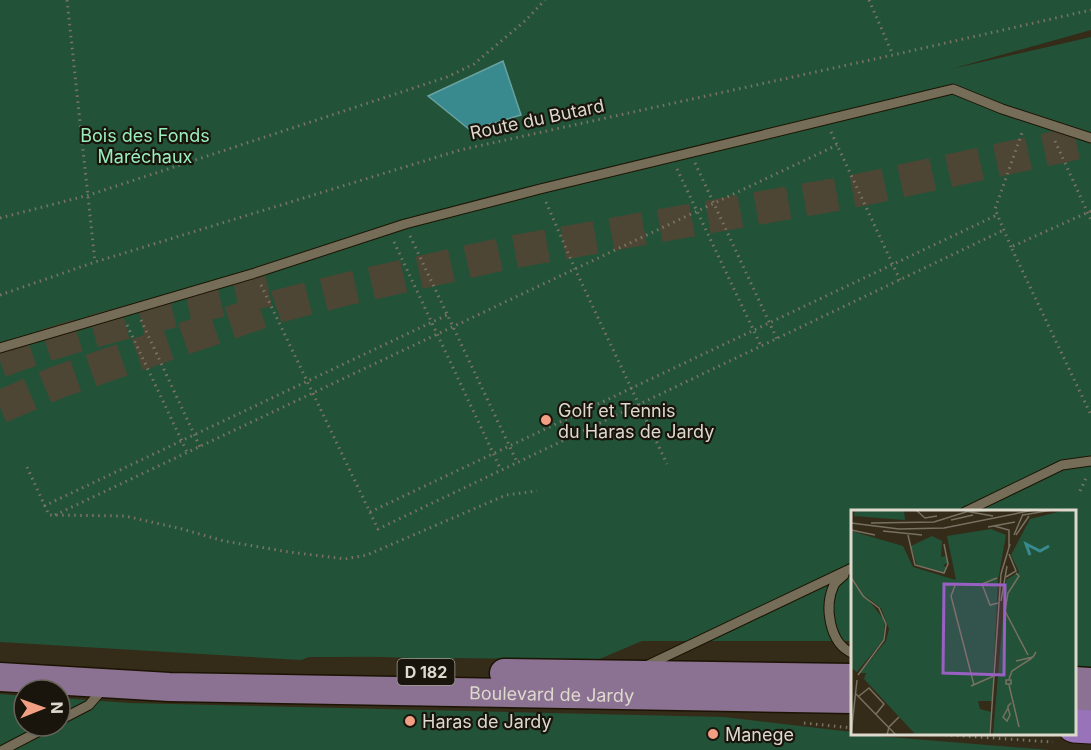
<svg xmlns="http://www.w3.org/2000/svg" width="1091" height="750" font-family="Inter,sans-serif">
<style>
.green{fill:#225338}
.water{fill:#388a8f;stroke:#6aa2a2;stroke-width:1.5}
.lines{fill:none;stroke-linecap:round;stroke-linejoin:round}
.motorway-tunnel{stroke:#4e4634;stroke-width:33;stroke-dasharray:33 16;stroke-linecap:butt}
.service-casing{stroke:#1c1403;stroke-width:11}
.primary-casing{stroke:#1c1403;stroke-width:31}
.motorway-casing{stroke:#1c1403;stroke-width:35}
.path{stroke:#7b7464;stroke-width:3;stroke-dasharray:1.5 4.5;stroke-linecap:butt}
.service{stroke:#766d58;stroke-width:9}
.primary{stroke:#8b7192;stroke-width:28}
.motorway{stroke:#9973b9;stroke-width:33}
.poi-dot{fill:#f39f83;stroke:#19150d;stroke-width:2}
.labels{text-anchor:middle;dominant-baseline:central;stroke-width:4.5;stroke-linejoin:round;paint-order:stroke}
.shield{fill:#19150d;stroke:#a39e93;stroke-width:1.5}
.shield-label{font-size:16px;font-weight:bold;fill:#ded9cd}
.street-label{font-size:18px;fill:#ded9cd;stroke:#19150d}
.park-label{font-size:18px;fill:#99eebc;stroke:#19150d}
.poi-label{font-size:18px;fill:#ded9cd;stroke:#19150d;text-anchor:start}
.inset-river{fill:none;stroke:#388a8f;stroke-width:3}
.inset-road{fill:none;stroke:#787161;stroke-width:1.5}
.view{fill:#9960c3;fill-opacity:0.15;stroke:#9960c3;stroke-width:3}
.inset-edge{fill:none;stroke:#ded9cd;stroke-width:3}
</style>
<rect width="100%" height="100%" fill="#342c19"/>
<g class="green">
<path d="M0,0h1091v30l-140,39 140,-32v632l-16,-2 -1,-155h-222v129h-210l-45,19 -142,-2c-13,9 -32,1 -46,0 -33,-2 -67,-1 -100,-1l-8,3 -301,-18z"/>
<polygon points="0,694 24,696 24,726 60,726 60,698 129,703 724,717 852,732 852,734 1050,750 0,750"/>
</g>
<polygon class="water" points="503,61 521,115 470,130 428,96"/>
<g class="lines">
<g class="motorway-tunnel">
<path d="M0,361c89,-33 182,-52 274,-72"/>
<polyline points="0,407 58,382 180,340 279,306 342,290 507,253 860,190 1091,140"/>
</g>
<defs>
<g id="service">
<polyline points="0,348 255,273 405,224 540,189 953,89 1002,109 1091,138"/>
<polyline points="965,512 1062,465 1091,461"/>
<path d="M844,575c-3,3 -8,6 -10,10 -10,21 -5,58 18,68"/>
<polyline points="648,665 852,568"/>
<polyline points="60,720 89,705 103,689"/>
<polyline points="3,750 49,726"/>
</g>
<g id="primary">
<polyline points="504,673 852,678"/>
<path id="s1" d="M0,677l169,10 683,12"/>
<polyline points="1074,681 1091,682"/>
<polyline points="1074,703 1091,703"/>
</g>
<polyline id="motorway" points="1074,726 1091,727"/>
</defs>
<use href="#service" class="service-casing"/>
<use href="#primary" class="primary-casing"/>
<use href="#motorway" class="motorway-casing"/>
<g class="path">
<polyline points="67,0 95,262"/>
<polyline points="869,0 893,55"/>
<polyline points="831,132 900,280"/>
<polyline points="1055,141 1091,220"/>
<polyline points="695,163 777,339"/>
<polyline points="677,169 761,346"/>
<polyline points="546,202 575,269 667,464"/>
<polyline points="1091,211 1011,247 1091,415"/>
<polyline points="0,218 89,195 447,77 474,64 526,20 545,0"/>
<polyline points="410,236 517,462"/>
<polyline points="394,242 501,470"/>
<polyline points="1011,247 995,209 1023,130"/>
<polyline points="261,285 378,529 1004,230"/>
<polyline points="0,295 95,262 460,150 893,55 1091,10"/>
<polyline points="141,320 200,447"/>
<polyline points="127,325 187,452"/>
<polyline points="27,467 49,515 125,516 182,529 224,541 289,552 345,559 367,555 506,495 537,491"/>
<polyline points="1080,491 1087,476"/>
<polyline points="44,506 447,315"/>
<polyline points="370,512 997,215"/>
<polyline points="55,515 837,145"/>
<polyline points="804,723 852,728"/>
<polyline points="933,734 1053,742"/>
</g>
<use href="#service" class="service"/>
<use href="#primary" class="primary"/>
<use href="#motorway" class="motorway"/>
</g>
<g class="poi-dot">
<circle cx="546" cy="420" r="6"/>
<circle cx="410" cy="721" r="6"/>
<circle cx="713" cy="734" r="6"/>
</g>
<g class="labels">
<rect class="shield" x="397.5" y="659" width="57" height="26" rx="4.5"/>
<g class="shield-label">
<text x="426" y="672">D 182</text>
</g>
<g class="street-label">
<text transform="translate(537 119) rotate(-12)">Route du Butard</text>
<text stroke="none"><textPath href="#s1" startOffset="552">Boulevard de Jardy</textPath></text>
</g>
<g class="park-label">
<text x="145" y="135">Bois des Fonds<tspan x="145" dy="21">Maréchaux</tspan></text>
</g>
<g class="poi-label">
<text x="558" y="410">Golf et Tennis<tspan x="558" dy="21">du Haras de Jardy</tspan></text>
<text x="422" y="721">Haras de Jardy</text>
<text x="725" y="734">Manege</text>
</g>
</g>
<g transform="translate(851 510)">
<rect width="225" height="225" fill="#342c19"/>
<path d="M4,0h49l1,10 -51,-4zM215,0h10v225h-83l13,-155 13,-8 -8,-17 19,-36zM140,19l15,6 -8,45 -6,121h-14l2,8 11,3 -2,23h-73l-52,-56 2,-6h-6l26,-32 3,-12 -8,-21 -17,-13 -13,-20v-44l52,15 10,21 43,13 -9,-44zM81,26l10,5 -1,16 4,-1 3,7 -5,2 4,3 -3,4 -27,-7 -6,-19zM0,68l34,43 -2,19 -26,32 -6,-4z" fill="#225338"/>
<path class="inset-river" d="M179,45l-4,-11 14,7 9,-5"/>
<path class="inset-road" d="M65,0l9,8 12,-2M114,1l28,5M172,5l29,-5M100,10l22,-5M0,13l48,6 45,-1 90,-18M20,13l63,-1 35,-11 33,-1M143,16l15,4v17M137,17l27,-5M0,20l24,5M32,21l39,4M57,25l7,30 29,8 4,-9 -4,-20M163,25l9,-21M165,25l13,-19M165,63l3,3 -11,17 -3,18 23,44M0,67l12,19 16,12 7,16 -2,16 -26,35M155,67l10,-6 -7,-17M146,68l-15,6 8,21 8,-2M105,73l-5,13 23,89M150,91l6,-35M165,151l17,-4 3,-5M158,169l3,-8 20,-13M155,170h5v4h-5zM158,175l10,42M120,176l25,-11M5,184l40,41M8,186l10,-8 15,16 -8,10M157,198l2,7 -3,6 -4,-4 5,-9v-2l3,-3M0,225l6,-55M36,225l2,-8 10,-10M139,225l11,-161 9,-30"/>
<path class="view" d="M93,74l61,1 -1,90 -61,-2z"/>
<rect width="225" height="225" class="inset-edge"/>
</g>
<g transform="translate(42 708) rotate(89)"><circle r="28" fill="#19150d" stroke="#68635a" stroke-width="1.5"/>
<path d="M0-4.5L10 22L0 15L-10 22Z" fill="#f39f83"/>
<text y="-9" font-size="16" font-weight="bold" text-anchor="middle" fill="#ded9cd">N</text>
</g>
</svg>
